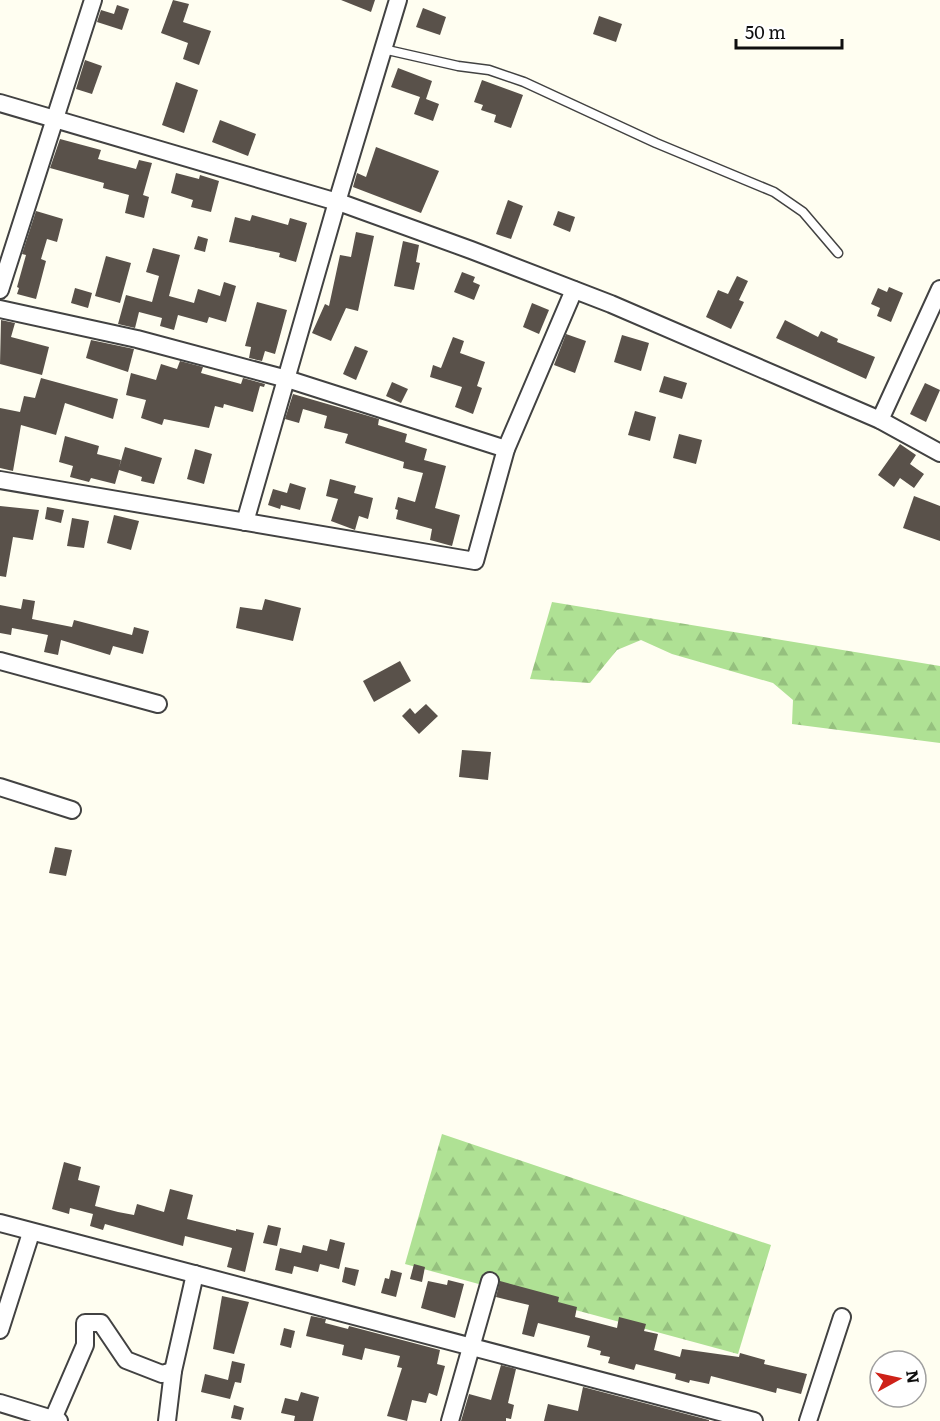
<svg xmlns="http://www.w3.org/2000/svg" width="940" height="1421" font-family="Literata,serif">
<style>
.forest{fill:url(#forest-firs)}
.building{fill:#59514a}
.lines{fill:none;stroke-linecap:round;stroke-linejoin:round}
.lane-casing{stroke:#424242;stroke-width:11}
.street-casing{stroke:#424242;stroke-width:20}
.lane{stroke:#fff;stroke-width:8}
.street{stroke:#fff;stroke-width:16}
</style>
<defs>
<pattern id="forest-firs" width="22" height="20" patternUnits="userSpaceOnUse" patternTransform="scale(1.5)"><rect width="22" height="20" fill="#afe194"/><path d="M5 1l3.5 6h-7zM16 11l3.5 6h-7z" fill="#95c07e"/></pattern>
</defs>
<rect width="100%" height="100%" fill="#fffef1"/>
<g class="forest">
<polygon points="552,602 940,666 940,743 792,724 793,700 773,683 672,654 641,640 617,650 590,683 530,679"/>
<polygon points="442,1134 771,1245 738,1354 405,1264"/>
</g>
<g class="building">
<polygon points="173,0 189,4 183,22 211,31 199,65 183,59 188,43 161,33"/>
<polygon points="341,0 375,0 371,12"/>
<polygon points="117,5 129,9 122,30 97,22 101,10 114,14"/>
<polygon points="423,8 446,17 440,35 416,27"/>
<polygon points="599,16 622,24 616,42 593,34"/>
<polygon points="85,60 102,66 92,94 76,89"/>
<polygon points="398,68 432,81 426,99 439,104 433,121 414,114 420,97 391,87"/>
<polygon points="482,80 523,95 511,128 494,122 496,115 481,110 483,105 474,102"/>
<polygon points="176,82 198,90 184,133 162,125"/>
<polygon points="220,120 256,134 248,156 212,142"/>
<polygon points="60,139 101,150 98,159 136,169 139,160 152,163 143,195 149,197 144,218 125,213 129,195 103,188 104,183 50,168"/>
<polygon points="376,147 439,171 421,213 353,187 357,173 366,177"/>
<polygon points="176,173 199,179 200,175 219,181 211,212 191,207 193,200 171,193"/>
<polygon points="508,200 523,206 511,239 496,234"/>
<polygon points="36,211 63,219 57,242 47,239 41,259 46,261 36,299 17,294 19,288 17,287 26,255 22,254"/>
<polygon points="558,211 575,217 570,232 553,225"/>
<polygon points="252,215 288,225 290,218 307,223 296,262 279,257 280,253 229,242 235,217 250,221"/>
<polygon points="356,232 374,236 358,311 346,308 331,341 312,333 325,304 329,306 340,255 351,257"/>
<polygon points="198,236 208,239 205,252 194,249"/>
<polygon points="403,241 419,245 416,262 420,263 414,290 394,286"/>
<polygon points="153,248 180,255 169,296 194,303 198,289 220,296 224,282 236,286 226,322 209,317 207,323 178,315 174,330 160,326 162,318 139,312 135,328 118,324 126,295 152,302 159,276 146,272"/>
<polygon points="106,256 131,263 120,303 95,296"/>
<polygon points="462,272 475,277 473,282 480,285 474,300 454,292"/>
<polygon points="737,276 748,281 739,300 744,302 731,329 706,317 718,290 728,294"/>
<polygon points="889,287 903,293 891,322 877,316 880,308 871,304 878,288 887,292"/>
<polygon points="75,288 92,293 88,308 71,303"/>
<polygon points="257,302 287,310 275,354 265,351 262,361 249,358 251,347 245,346"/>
<polygon points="532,303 549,310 539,334 523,327"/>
<polygon points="1,320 15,323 11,337 49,347 42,375 0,364"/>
<polygon points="785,320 818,337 821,331 838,339 837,342 875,357 866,379 776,338"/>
<polygon points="566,334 586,341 575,373 554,365"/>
<polygon points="622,335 649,343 641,371 614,362"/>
<polygon points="453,337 464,341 460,353 485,362 477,386 482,388 473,414 455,407 462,387 430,377 433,365 441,368"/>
<polygon points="91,340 134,349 128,372 86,358"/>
<polygon points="355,346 368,351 356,380 343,374"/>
<polygon points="180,361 203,367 201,373 241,384 243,378 265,384 264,387 260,386 253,412 224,404 223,408 215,406 209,428 164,419 162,425 141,418 146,400 126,395 131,373 156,380 161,364 177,369"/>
<polygon points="664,376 687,383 682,399 659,392"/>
<polygon points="41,378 118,399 113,419 65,403 56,435 21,425 13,471 0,468 0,408 20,412 24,396 35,398"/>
<polygon points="392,382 408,389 401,403 386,396"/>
<polygon points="925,383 940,390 926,422 910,414"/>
<polygon points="293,394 379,419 378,425 407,434 405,442 427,449 424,460 446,466 435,508 460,515 452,546 430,540 432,529 396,519 398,510 395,509 398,497 415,502 423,473 403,468 404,462 345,443 348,434 324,428 327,416 303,409 299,423 285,419"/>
<polygon points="635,411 656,417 650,441 628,435"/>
<polygon points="679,434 702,440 696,464 673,458"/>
<polygon points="65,436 99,446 97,454 121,460 119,468 125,447 162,458 154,484 141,481 142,477 119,470 115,484 91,478 89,482 70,477 73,466 59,462"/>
<polygon points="900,444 916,455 910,464 924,474 914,488 900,478 894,487 878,475"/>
<polygon points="195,449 212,454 204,484 187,479"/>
<polygon points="330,479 356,486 354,493 373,498 368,519 359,516 355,530 331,521 338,499 326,496"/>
<polygon points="290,483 306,488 300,510 281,505 280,509 268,505 273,489 287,493"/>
<polygon points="914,496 940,506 940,541 903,528"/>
<polygon points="0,506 39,510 33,540 13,537 6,577 0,576"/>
<polygon points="47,507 64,510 61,523 45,519"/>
<polygon points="114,515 139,521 131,550 107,543"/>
<polygon points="72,518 89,521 84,548 67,546"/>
<polygon points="23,599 35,601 32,619 72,627 74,620 132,635 134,627 149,631 143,654 113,646 110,655 61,640 58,655 44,652 48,635 12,628 11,635 0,633 0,605 21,609"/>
<polygon points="265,599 301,608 293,641 236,628 240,607 262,610"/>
<polygon points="400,661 411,681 374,702 363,681"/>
<polygon points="426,704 438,716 419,734 402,716 410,708 415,714"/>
<polygon points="462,750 491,752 488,780 459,777"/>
<polygon points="55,847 72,850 66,876 49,873"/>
<polygon points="64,1162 81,1167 78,1180 100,1186 95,1206 118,1212 134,1215 137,1204 164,1212 170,1189 193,1195 187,1219 236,1231 236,1229 254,1233 245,1272 227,1267 232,1248 185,1236 183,1246 105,1224 103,1230 90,1226 93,1214 70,1208 69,1214 52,1209"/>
<polygon points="268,1225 281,1228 277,1246 263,1243"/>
<polygon points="330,1239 345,1243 339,1269 320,1264 318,1272 294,1266 292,1274 275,1270 280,1248 301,1253 303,1245 327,1251"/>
<polygon points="414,1264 425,1267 422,1282 410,1279"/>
<polygon points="345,1267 359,1270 355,1286 342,1282"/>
<polygon points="391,1270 402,1273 396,1297 381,1293 385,1278 389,1279"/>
<polygon points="448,1280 464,1284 455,1318 421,1308 428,1281 447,1285"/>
<polygon points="500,1281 559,1297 558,1302 577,1307 575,1317 617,1328 619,1317 646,1324 644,1331 658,1334 654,1350 680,1357 682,1349 739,1357 740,1353 765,1360 764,1364 807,1374 801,1394 777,1388 776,1393 711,1376 709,1384 690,1380 689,1383 675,1379 676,1374 636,1364 634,1370 608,1363 610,1357 600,1355 601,1351 587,1347 590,1336 538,1323 534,1337 522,1334 529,1305 496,1297"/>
<polygon points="222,1296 249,1302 234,1354 213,1349"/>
<polygon points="311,1316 326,1319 325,1323 348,1329 349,1326 440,1350 437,1364 445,1366 437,1396 429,1393 426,1403 412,1400 407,1421 387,1416 402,1368 397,1367 400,1356 365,1348 362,1360 342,1355 344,1345 306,1336"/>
<polygon points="284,1328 295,1331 291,1348 280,1345"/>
<polygon points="232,1361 245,1364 241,1383 235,1382 230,1399 201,1392 205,1374 228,1380"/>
<polygon points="501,1365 516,1369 508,1403 514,1405 511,1419 506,1418 506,1421 461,1421 469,1394 491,1400"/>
<polygon points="583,1387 709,1420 709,1421 544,1421 548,1404 578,1411"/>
<polygon points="301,1392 319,1397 313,1421 294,1421 295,1416 281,1413 285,1398 298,1401"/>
<polygon points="234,1405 244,1408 241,1420 231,1418"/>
</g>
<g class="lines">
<defs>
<polyline id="lane" points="383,49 458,66 489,70 524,82 656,143 774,192 803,212 838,253"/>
<g id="street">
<polyline points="0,103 344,204 471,250 611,304 880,420 940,453"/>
<polyline points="0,290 93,0"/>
<polyline points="0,309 137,339 287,379 506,449"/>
<polyline points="880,420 940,289"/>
<polyline points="0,480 475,561 506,449 574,290"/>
<polyline points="245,522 337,202 398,0"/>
<polyline points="0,661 158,704"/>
<polyline points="0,787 72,810"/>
<polyline points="0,1223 754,1421"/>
<polyline points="0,1330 31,1233"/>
<polyline points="0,1403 59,1421"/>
<polyline points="53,1419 85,1345 85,1323 101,1323 126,1360 162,1374 173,1371"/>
<polyline points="167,1421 173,1371 195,1274"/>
<polyline points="450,1421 490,1281"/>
<polyline points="808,1421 842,1317"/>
</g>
</defs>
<use href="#lane" class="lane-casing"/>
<use href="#street" class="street-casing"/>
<use href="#lane" class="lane"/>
<use href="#street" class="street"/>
</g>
<g transform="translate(898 1379) rotate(82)"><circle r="28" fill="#ffffff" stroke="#9f9f9f" stroke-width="1.5"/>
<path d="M0-4.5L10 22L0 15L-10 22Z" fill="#ce2118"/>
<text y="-9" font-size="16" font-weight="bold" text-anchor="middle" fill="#0f0f0f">N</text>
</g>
<path d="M736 39v9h106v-9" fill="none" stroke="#0f0f0f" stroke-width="3"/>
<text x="745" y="39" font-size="18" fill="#0f0f0f" stroke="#ffffff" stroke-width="4.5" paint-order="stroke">50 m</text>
</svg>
